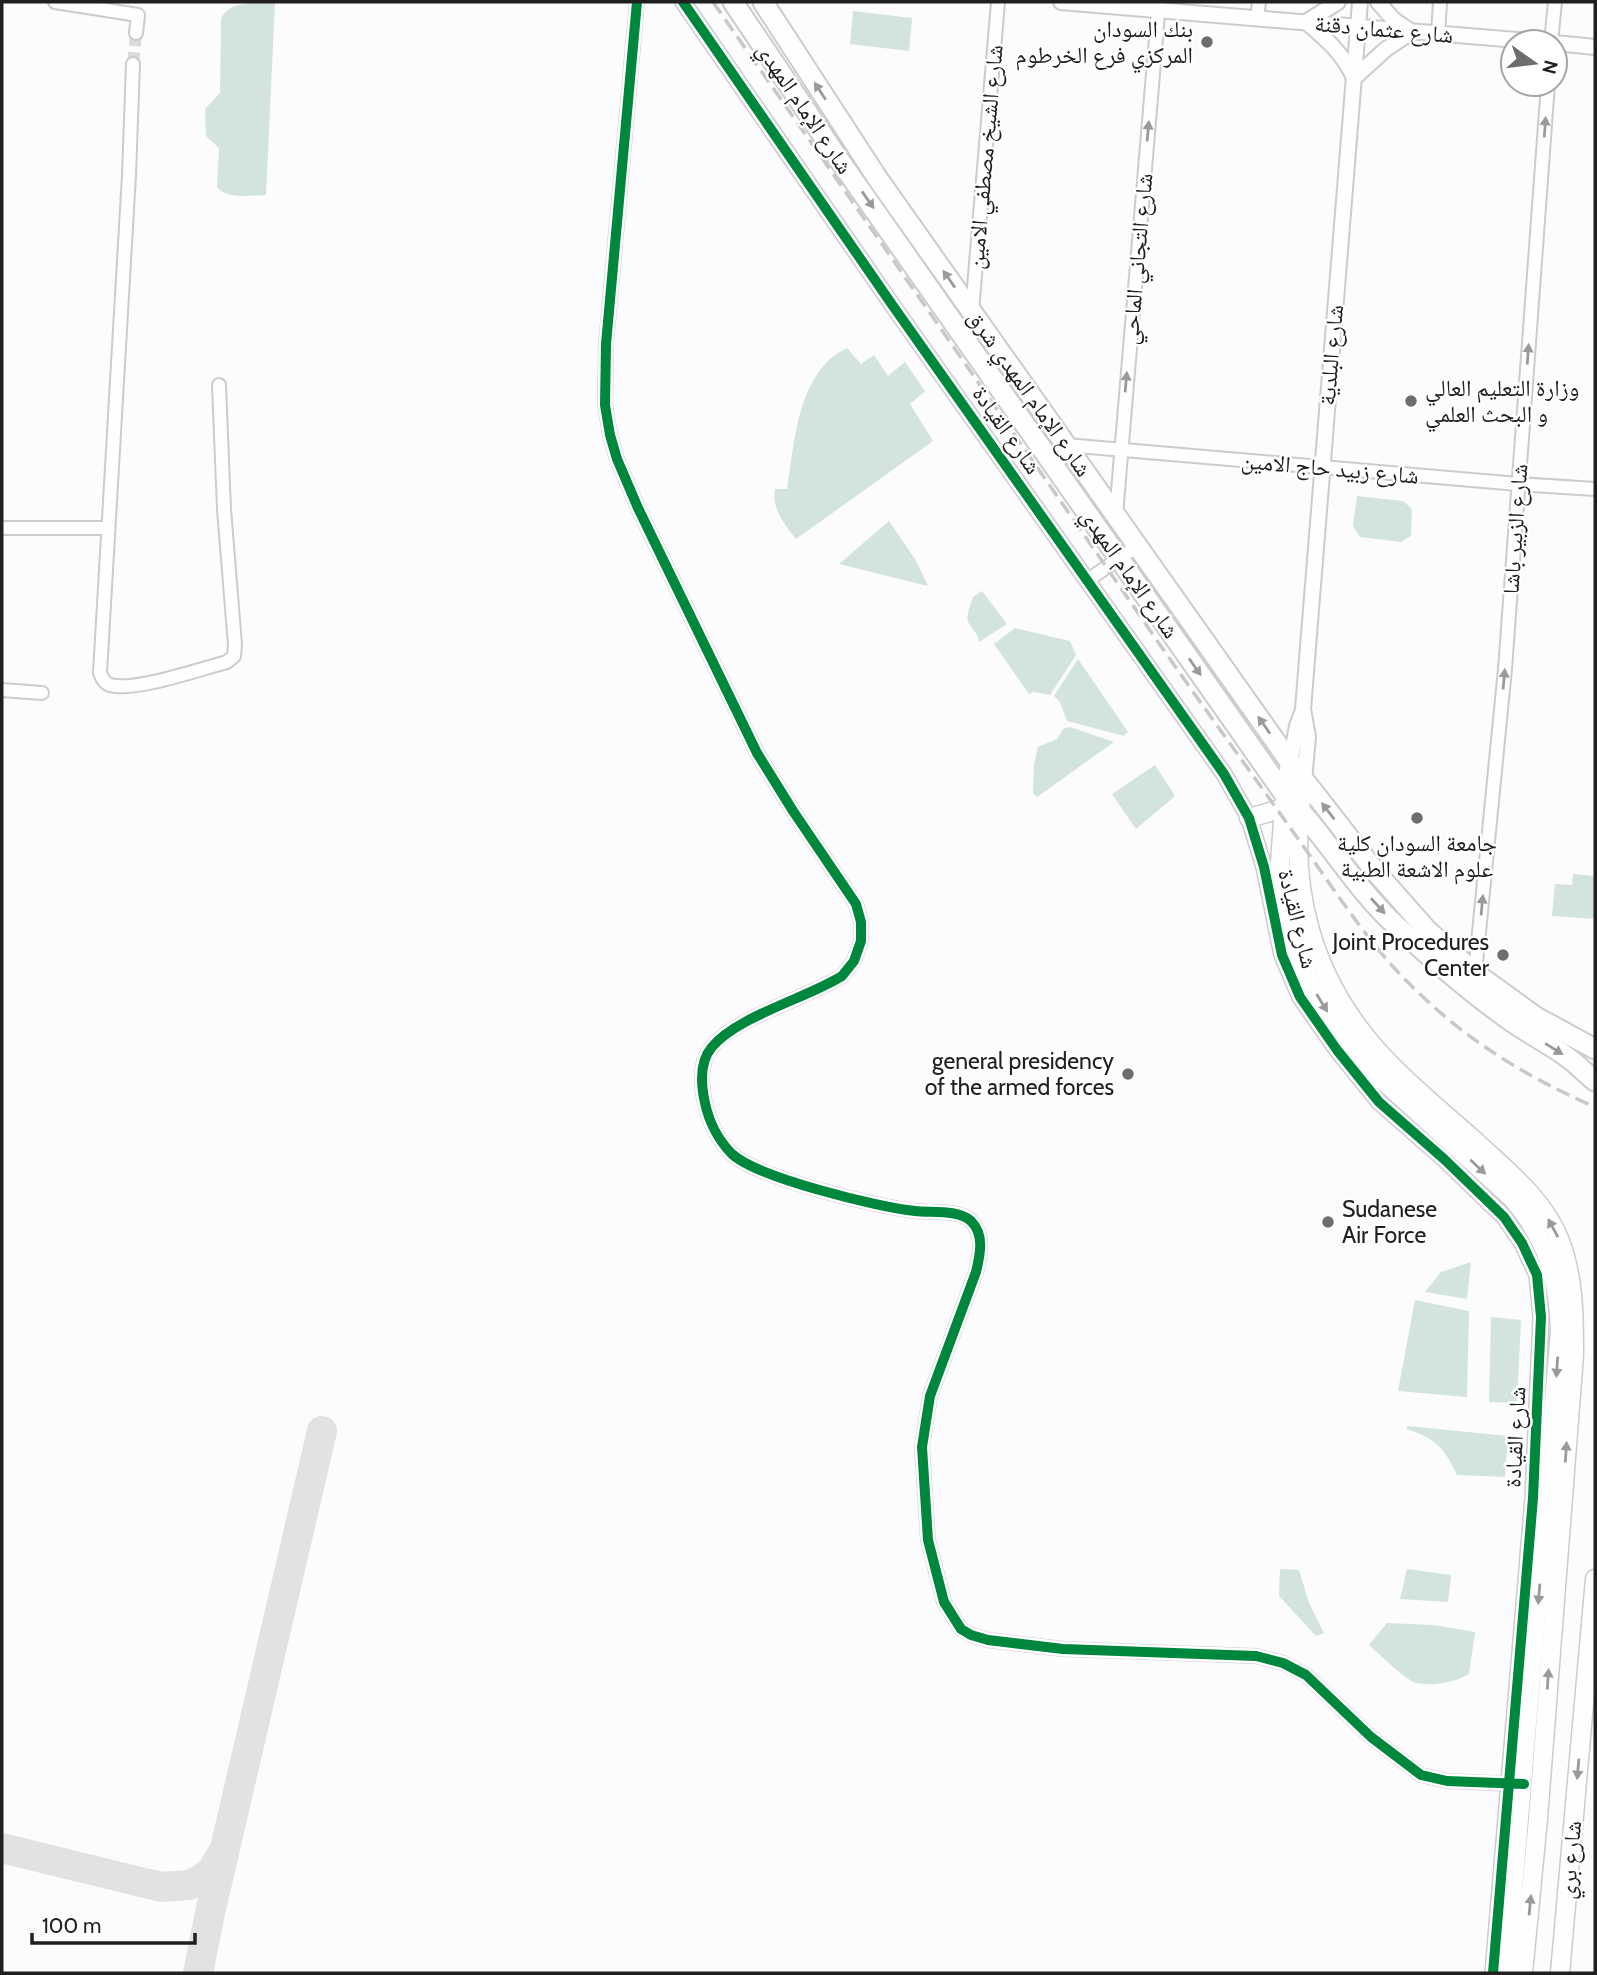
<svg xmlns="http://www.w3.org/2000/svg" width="1597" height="1975" font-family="Cabin,'Noto Naskh Arabic',sans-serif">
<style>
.green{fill:#d2e4dc}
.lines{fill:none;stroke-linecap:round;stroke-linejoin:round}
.taxiway{stroke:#e2e2e3;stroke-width:30}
.minor-tunnel{stroke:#dbdadc;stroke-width:12;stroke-dasharray:12 6;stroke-linecap:butt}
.minor-casing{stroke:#cccbcd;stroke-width:16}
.tertiary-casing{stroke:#cccbcd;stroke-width:18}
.secondary-casing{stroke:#cccbcd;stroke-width:21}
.primary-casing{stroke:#cccbcd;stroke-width:23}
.minor{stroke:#fffeff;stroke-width:12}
.tertiary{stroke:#fffeff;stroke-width:14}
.secondary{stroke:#fffeff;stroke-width:18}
.primary{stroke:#fffeff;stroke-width:19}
.rail{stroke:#c8c8c9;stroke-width:3.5;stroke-dasharray:14 7;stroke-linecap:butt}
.cycleway-casing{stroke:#fff;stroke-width:15}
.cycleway{stroke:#00873e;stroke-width:10}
.oneway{fill:#9b9a9b}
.poi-dot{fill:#6d6d6e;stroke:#fff;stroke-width:2.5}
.labels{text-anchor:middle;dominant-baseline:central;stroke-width:5;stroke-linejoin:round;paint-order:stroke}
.poi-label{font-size:23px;fill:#202021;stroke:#fff;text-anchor:end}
.street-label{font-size:23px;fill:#202021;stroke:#fff}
</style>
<rect width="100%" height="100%" fill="#fcfbfd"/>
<g class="green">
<path d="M255,2h20l-9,193c-16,0 -38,5 -49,-8l2,-39 -13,-12 -1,-27 15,-16 1,-74c6,-14 20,-14 34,-17z"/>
<polygon points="853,11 912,18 909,51 850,44"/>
<path d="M847,348l14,16 13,-9 14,21 17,-14 20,29 -15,13 23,37 -137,98c-11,-14 -25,-31 -21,-50h12c7,-42 9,-97 42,-129 5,-5 12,-9 18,-12z"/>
<polygon points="1357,496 1403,501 1412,509 1411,536 1401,542 1360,537 1353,526"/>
<polygon points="889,521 915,559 928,586 839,564"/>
<path d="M982,591l25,33 -28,18c-1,-10 -9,-14 -11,-21 -2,-6 3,-18 5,-24z"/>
<polygon points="1015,628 1070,641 1076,655 1050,695 1034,692 1029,694 994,644"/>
<polygon points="1078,659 1128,732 1124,736 1067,721 1060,702 1054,696"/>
<polygon points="1070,727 1114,742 1037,797 1033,793 1034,765 1038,747 1057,739 1063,729"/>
<polygon points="1155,765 1175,796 1136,829 1112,794"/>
<polygon points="1573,874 1595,876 1595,919 1552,916 1555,884 1572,885"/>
<polygon points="1471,1262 1467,1299 1425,1292 1441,1272"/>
<polygon points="1415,1300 1469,1311 1467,1397 1398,1391"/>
<polygon points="1491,1317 1521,1320 1517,1403 1489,1402"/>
<path d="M1407,1426l101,10 -3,41 -48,-2c-13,-28 -21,-36 -50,-46z"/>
<polygon points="1280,1569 1299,1570 1309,1603 1324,1633 1316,1636 1279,1596"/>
<polygon points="1407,1569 1451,1575 1448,1602 1400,1599"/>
<path d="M1387,1623l46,2 42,7 -6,42c-15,9 -36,12 -53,9 -9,-2 -39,-31 -47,-38z"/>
</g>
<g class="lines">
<g class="taxiway">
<polyline points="2,1848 161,1887 189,1885 200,1880 212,1871 221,1855"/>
<polyline points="198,1973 210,1913 322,1431"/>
</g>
<polyline class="minor-tunnel" points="133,64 136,33"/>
<defs>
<g id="minor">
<polyline points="55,2 138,15 136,33"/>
<path d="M637,2l-31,342 -1,61 5,30 7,24 21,49 119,245 36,58 63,93 5,18v19l-7,20 -12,15c-35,22 -106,41 -130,71 -13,15 -11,38 -7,56 4,19 14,38 27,51 26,24 146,53 183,57 16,2 43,-2 56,10 14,14 9,34 5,51l-46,124 -8,51 6,93 16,62 17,27 10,6 17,5 75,9 193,7 27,7 23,12 65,62 50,38 26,6 69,3"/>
<polyline points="1257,18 1259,2"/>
<polyline points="1438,34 1440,2"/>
<polyline points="1551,42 1555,2"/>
<path d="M133,64l-4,111 -29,498c2,5 4,10 10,12 24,7 90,-16 117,-23l7,-6 1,-11 -11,-136 -5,-124"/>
<polyline points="972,311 998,2"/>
<polyline points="1066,445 1518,484 1595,489"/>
<polyline points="1116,515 1159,2"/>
<polyline points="2,528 107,528"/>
<polyline points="1088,580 1137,546"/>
<polyline points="2,690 42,693"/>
<polyline points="1475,973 1505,669 1548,84"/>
</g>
<g id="tertiary">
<polyline points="683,2 893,306 1224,774 1249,818 1264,867 1282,955 1300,997 1337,1050 1379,1102 1444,1159 1504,1217 1522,1243 1537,1275 1541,1317 1533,1498 1493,1973"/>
<polyline points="1061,2 1540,42"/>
<path d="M1338,2l-32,20c20,17 37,31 48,56l32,-29 26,-17 -18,-12 -16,-18"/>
<polyline points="1555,43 1595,47"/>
<polyline points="1290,762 1297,726 1303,710"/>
<polyline points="1304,780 1308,737 1303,709 1360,2"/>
</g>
<g id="secondary">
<path d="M1290,762l-6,46 -4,55 13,74 17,45 39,60 28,33 134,122c36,42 47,79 49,134l-54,642"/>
<path d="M1304,780c-19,106 8,204 84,282 27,28 58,53 87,79 31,29 69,58 85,100 14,37 14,75 14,114l-36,464 -15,154"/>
<polyline points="1249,818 1284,808"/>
<polyline points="1560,1973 1595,1579"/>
</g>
<g id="primary">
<path d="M733,2l109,162 443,631c39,38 65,86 104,124 37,35 77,70 119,100 19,14 40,24 59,38 10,7 18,16 28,24"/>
<polyline points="763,2 878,179 1290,762 1375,871 1427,930 1475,973 1536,1017 1595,1049"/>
</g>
</defs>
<use href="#minor" class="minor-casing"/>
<use href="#tertiary" class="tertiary-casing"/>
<use href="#secondary" class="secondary-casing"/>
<use href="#primary" class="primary-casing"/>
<use href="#minor" class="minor"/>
<use href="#tertiary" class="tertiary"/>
<use href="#secondary" class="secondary"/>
<use href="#primary" class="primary"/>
<path class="rail" d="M713,2c148,212 296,424 443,637 47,68 97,136 145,204 38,53 72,108 120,152 51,49 110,84 174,112"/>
<defs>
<g id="cycleway">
<path d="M637,2l-31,342 -1,61 5,30 7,24 21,49 119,245 36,58 63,93 5,18v19l-7,20 -12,15c-35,22 -106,41 -130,71 -13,15 -11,38 -7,56 4,19 14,38 27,51 26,24 146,53 183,57 16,2 43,-2 56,10 14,14 9,34 5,51l-46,124 -8,51 6,93 16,62 17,27 10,6 17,5 75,9 193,7 27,7 23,12 65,62 50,38 26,6 77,3"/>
<polyline points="683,2 893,306 1224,774 1249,818 1264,867 1282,955 1300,997 1337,1050 1379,1102 1444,1159 1504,1217 1522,1243 1537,1275 1541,1317 1533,1498 1493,1973"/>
</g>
</defs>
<use href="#cycleway" class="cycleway-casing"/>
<use href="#cycleway" class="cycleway"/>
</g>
<defs><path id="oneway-solid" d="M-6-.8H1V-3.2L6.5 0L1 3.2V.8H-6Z" transform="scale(1.75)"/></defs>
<g class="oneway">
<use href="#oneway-solid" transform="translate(820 91) rotate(-123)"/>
<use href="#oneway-solid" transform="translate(1545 127) rotate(-86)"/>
<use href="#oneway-solid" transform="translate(1148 131) rotate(-85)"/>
<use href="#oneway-solid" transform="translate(868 200) rotate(55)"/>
<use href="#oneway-solid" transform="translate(949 279) rotate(-125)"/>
<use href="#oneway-solid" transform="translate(1528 354) rotate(-86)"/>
<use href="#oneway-solid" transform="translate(1126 382) rotate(-85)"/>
<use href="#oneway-solid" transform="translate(1195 667) rotate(55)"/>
<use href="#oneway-solid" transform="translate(1504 679) rotate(-85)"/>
<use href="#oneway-solid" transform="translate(1264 725) rotate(-125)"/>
<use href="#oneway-solid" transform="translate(1328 811) rotate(-127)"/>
<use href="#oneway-solid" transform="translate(1482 905) rotate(-85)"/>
<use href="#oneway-solid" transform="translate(1378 906) rotate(48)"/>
<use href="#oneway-solid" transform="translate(1322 1003) rotate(58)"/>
<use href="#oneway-solid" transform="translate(1554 1049) rotate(32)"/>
<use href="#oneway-solid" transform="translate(1478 1167) rotate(43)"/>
<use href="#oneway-solid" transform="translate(1553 1228) rotate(-118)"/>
<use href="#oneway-solid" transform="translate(1557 1367) rotate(94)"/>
<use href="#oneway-solid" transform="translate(1566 1452) rotate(-86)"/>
<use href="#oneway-solid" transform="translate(1539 1594) rotate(95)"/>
<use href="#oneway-solid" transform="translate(1548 1679) rotate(-86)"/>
<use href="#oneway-solid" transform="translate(1578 1769) rotate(95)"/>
<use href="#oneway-solid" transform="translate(1530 1905) rotate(-85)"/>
</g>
<g class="poi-dot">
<circle cx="1207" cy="42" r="7"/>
<circle cx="1411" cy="401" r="7"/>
<circle cx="1417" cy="818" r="7"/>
<circle cx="1503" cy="955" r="7"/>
<circle cx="1128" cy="1074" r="7"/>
<circle cx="1328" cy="1222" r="7"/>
</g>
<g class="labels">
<g class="poi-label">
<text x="1193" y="29">بنك السودان<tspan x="1193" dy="26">المركزي فرع الخرطوم</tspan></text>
<text x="1425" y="388" text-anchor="start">وزارة التعليم العالي<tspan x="1425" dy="26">و البحث العلمي</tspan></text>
<text x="1417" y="843" text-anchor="middle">جامعة السودان كلية<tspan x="1417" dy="26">علوم الاشعة الطبية</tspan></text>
<text x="1489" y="942">Joint Procedures<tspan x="1489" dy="26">Center</tspan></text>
<text x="1114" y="1061">general presidency<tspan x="1114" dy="26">of the armed forces</tspan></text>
<text x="1342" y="1209" text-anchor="start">Sudanese<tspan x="1342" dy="26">Air Force</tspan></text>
</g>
<g class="street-label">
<text transform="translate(1384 29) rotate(5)">شارع عثمان دقنة</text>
<text transform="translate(805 108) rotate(56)">شارع الإمام المهدي</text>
<text transform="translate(985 157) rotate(-85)">شارع الشيخ مصطفي الامين</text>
<text transform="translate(1137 259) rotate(-85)">شارع التجاني الماحي</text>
<text transform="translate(1331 355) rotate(-85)">شارع البلدية</text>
<text transform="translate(1030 393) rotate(55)">شارع الإمام المهدي شرق</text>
<text transform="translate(1007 430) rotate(55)">شارع القيادة</text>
<text transform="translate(1330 468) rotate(5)">شارع زبيد حاج الامين</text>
<text transform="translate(1515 529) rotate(-86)">شارع الزبير باشا</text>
<text transform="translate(1130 573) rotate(55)">شارع الإمام المهدي</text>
<text transform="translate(1298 919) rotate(76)">شارع القيادة</text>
<text transform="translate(1515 1437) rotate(-87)">شارع القيادة</text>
<text transform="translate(1570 1860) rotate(-85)">شارع بري</text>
</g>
</g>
<rect width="1597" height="1975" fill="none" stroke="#202021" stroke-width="7"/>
<g transform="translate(1534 63) rotate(104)"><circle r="33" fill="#ffffff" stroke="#a6a6a6" stroke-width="2"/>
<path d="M0-5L12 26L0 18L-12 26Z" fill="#6d6d6e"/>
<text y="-10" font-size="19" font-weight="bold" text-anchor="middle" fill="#202021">N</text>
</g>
<path d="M32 1933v10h163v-10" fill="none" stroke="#202021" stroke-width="3.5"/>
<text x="42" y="1933" font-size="21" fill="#202021" stroke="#ffffff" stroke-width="5" paint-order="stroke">100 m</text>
</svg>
